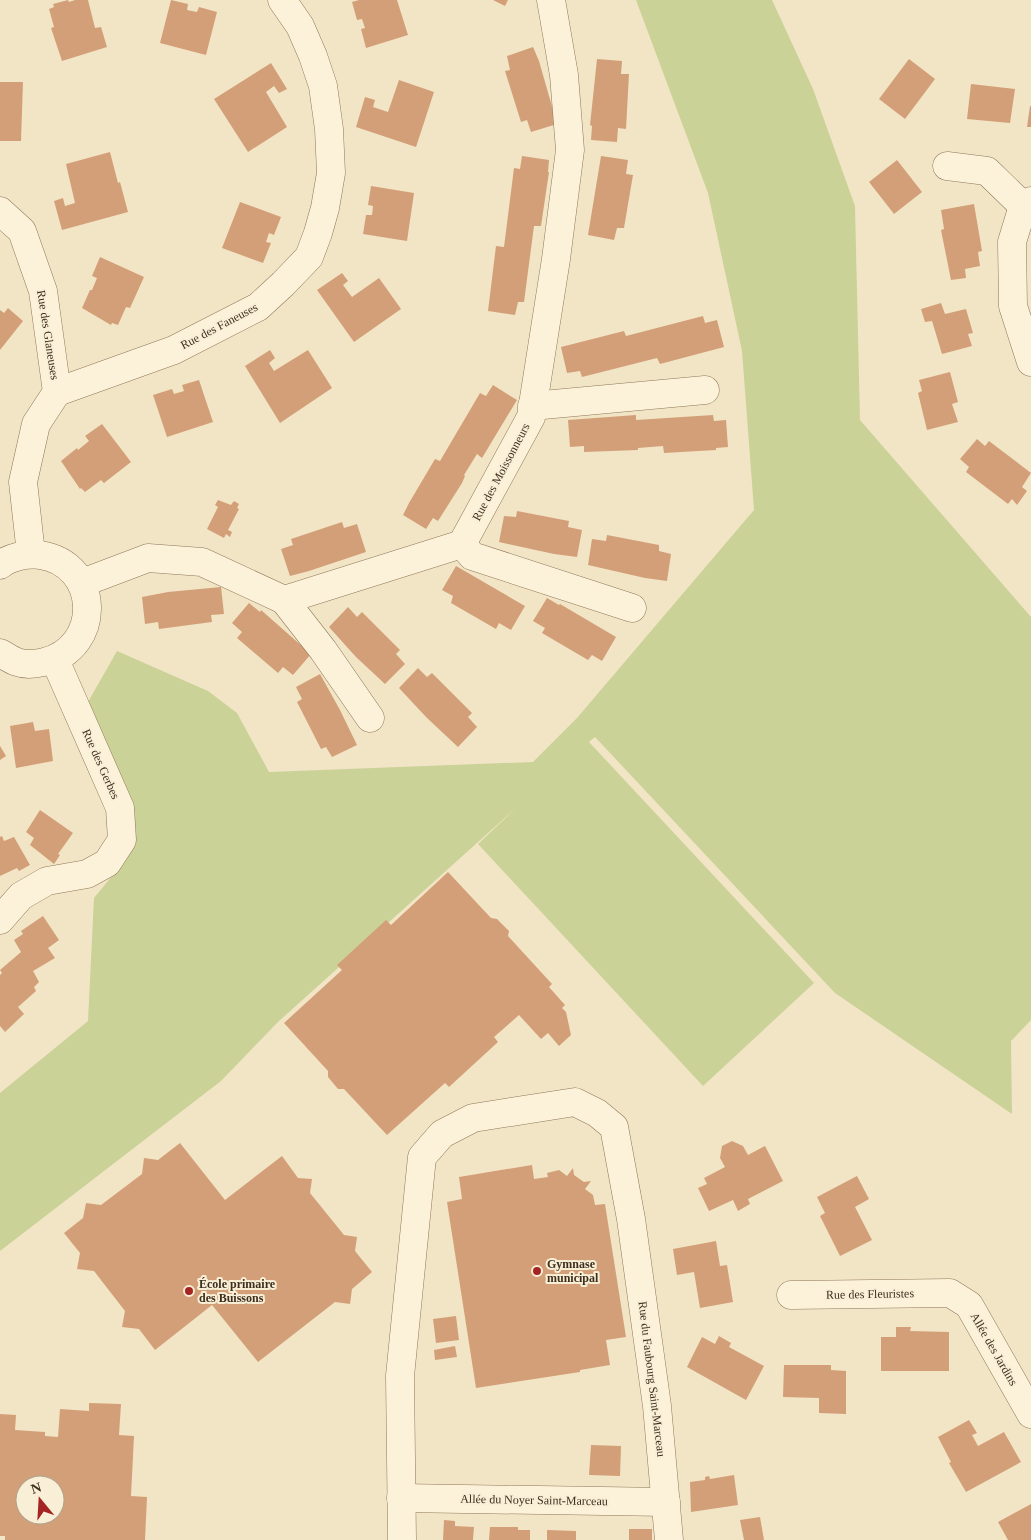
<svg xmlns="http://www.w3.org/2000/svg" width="1031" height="1540" font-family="'Times New Roman',serif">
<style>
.green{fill:#cad298}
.building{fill:#d39f78;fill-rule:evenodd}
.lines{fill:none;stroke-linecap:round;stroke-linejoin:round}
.minor-casing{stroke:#8f7759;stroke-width:29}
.minor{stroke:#fcf2da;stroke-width:28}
.poi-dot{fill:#a42423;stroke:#f9efd6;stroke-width:2}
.labels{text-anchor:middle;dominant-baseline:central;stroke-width:4;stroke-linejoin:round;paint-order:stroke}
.street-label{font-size:12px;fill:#3e2e1e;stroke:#f9efd6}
.poi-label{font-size:12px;font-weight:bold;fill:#3e2e1e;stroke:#f9efd6;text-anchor:start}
</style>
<rect width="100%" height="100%" fill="#f2e5c5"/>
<polygon class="green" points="636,0 772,0 813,89 855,206 860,420 1031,617 1031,1020 1011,1041 1012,1114 835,993 595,737 589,742 814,983 703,1086 478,844 517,807 279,1021 221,1081 0,1251 0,1093 88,1021 94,898 122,864 134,844 135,822 130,800 88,702 117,651 208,691 237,713 269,772 533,762 577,718 754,510 742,351 708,193"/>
<g class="building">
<polygon points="68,0 69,2 75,0 88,0 95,28 101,27 107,47 62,61 51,28 54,27 49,9 54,7 53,4"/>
<polygon points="171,0 188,4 187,10 197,12 199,7 217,12 206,55 160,43"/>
<polygon points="359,0 397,0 408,35 366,48 361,29 365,28 362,19 357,20 352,2"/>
<polygon points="493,0 508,0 505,6"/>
<polygon points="533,47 539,61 557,124 531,132 527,120 521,122 505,71 510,70 507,56"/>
<polygon points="597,59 622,61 621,74 629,74 626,129 618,128 617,142 591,140 592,126 590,125"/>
<polygon points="909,59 935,79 905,119 879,99"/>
<polygon points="271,63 287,89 279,93 274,86 266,92 287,127 248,152 214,99"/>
<polygon points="399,80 434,92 416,147 356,127 365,97 375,100 373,107 388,112"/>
<polygon points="0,82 23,82 21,141 0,141"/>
<polygon points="971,84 1015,89 1010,123 967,119"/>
<polygon points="1030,106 1031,106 1031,127 1027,127"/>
<polygon points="110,152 118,183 120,182 128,212 62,230 54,201 63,198 65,206 75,203 66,164"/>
<polygon points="522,156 549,160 548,172 549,172 541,226 534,226 524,302 518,302 515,315 488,311 496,246 504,247 514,168 520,169"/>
<polygon points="601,156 628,160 626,174 633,175 624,228 617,228 614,240 588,235"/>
<polygon points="897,160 922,192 894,214 869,182"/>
<polygon points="371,186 414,193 407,241 363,234 366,215 372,215 373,206 368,205"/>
<polygon points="240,202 281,217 274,235 269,233 266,242 271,243 263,263 222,248"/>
<polygon points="974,204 982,251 978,252 980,266 965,269 966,278 951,280 941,230 944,229 941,210"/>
<polygon points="100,257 144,277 130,308 126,307 118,325 112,323 111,325 82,308 90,290 92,290 97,278 92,276"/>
<polygon points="342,273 348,281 343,285 352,297 379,278 401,309 354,342 317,290"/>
<polygon points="941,303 945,314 966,309 973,333 968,334 972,346 942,354 932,321 925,322 921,309"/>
<polygon points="8,308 23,321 0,350 0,310 4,313"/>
<polygon points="703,316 705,323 717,320 724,347 660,364 657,358 582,377 580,371 567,373 561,347 624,331 626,336"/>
<polygon points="270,350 275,358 269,363 274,371 308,350 332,388 280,423 245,366"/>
<polygon points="950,372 958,402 952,404 958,422 927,430 918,393 922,391 919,380"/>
<polygon points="199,380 213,422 167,437 153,395 172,389 174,394 184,391 182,385"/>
<polygon points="493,385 517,400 482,458 477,454 464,475 465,476 462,483 438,521 433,518 426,529 403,515 409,503 435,459 440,461 480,393 486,396"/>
<polygon points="636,415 636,420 713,415 714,421 726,420 728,447 716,448 716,450 664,453 663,446 638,448 638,450 584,452 584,446 570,447 568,420"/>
<polygon points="102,424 131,462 104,483 101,480 85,492 81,488 80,489 61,461 77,448 78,450 89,441 85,436"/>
<polygon points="977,439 985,446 989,441 1031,473 1022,487 1027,491 1017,505 1012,499 1008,504 966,472 969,467 960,459"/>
<polygon points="218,500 231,505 234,501 239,504 237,508 239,509 228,530 232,532 230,537 226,534 224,538 207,529 218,507 215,505"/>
<polygon points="517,511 569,521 568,527 582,530 577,557 554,554 499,542 504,516 516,517"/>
<polygon points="342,522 344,528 357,524 366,552 309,571 290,576 281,549 293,545 291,539"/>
<polygon points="607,535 659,545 659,551 671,554 667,581 645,578 588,565 592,539 606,541"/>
<polygon points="456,566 525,606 511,630 499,623 496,629 451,603 453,596 442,590"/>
<polygon points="221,587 224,614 211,615 212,622 159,629 158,622 145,624 142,597 168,592"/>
<polygon points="547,598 559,605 560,604 616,637 602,661 592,655 588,660 542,633 545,628 533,621"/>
<polygon points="249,603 260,612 261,610 311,654 293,675 283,667 278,673 237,638 242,632 232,623"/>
<polygon points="348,607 357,617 362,612 400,650 396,654 405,664 385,684 356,657 329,627"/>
<polygon points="418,668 427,677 432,673 472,713 468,717 477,727 458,747 427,718 399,688"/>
<polygon points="320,674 340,710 357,745 332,757 326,747 321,749 297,702 302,699 296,687"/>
<polygon points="33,722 35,731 49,729 53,761 16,768 10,726"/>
<polygon points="0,746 6,756 0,760"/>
<polygon points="40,810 73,833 58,854 60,855 54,864 30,845 34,838 26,832"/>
<polygon points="2,836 4,841 14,837 30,865 19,871 17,868 0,876 0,837"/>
<polygon points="448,872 491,918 497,919 509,931 508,936 552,984 549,987 565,1005 562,1008 566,1012 571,1035 559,1046 548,1033 541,1039 519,1015 494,1037 498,1042 449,1087 445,1083 387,1135 344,1089 338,1089 328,1077 328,1071 284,1023 342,970 337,965 386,920 391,925"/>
<polygon points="43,916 59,940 48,948 55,958 33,971 39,982 34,987 36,991 18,1007 24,1014 5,1032 0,1026 0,975 2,973 0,970 21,952 14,940 23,934 21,931"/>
<polygon points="732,1141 743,1146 748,1155 765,1146 783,1181 748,1199 750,1204 738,1211 733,1200 709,1211 698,1188 707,1184 704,1178 725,1167 720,1158 722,1146"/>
<polygon points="180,1143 225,1200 282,1156 298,1178 312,1179 310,1193 344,1235 357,1237 355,1251 372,1272 352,1289 350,1304 335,1302 258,1362 212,1305 155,1350 139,1329 122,1327 125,1311 94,1271 77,1269 80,1253 64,1233 83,1218 86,1203 101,1205 142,1174 144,1158 158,1160"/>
<polygon points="532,1165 534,1179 548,1177 547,1173 559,1170 567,1176 573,1168 574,1175 584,1182 591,1181 585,1189 593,1195 595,1205 605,1204 626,1337 606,1340 610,1365 580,1370 580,1372 476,1388 447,1202 462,1199 459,1177"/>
<polygon points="857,1176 869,1199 855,1207 872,1240 840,1256 820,1216 825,1213 817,1197"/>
<polygon points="716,1241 720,1266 727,1265 733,1302 700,1308 694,1272 677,1275 673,1249"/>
<polygon points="456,1316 459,1340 436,1343 433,1319"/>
<polygon points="896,1327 911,1327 910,1331 949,1332 949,1371 881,1371 881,1337 896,1337"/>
<polygon points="719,1336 731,1343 729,1347 764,1366 746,1400 687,1367 702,1337 715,1344"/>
<polygon points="455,1346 457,1357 435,1360 434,1350"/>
<polygon points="784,1365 831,1365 831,1370 846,1371 846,1414 819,1413 819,1398 783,1397"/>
<path d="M89,1403l32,1 -2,31 15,1 -3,60 16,1 -2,43h-140v-4h-5v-122l16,1 -1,15 30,2v4l13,1 2,-28 29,2zM25,1485h30v30h-30z"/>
<polygon points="969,1420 977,1433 972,1435 978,1446 1004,1432 1021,1462 966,1492 949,1463 951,1462 938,1437"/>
<polygon points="591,1445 621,1446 620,1476 589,1475"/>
<polygon points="734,1475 738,1505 691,1512 690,1482 705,1480 705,1477 709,1476 710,1479"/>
<polygon points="1031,1504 1031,1540 1008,1540 998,1522"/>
<polygon points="760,1517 764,1540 744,1540 740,1520"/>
<polygon points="444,1520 455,1521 455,1526 474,1527 473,1540 443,1540"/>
<polygon points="490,1527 518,1527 518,1530 530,1530 530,1540 489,1540"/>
<rect x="629" y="1529" width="23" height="11"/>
<polygon points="547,1530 576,1531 576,1540 547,1540"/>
</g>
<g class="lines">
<defs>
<g id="minor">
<polyline points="947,166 987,171 1023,206"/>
<polyline points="1031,201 1023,206 1012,242 1013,306 1031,362"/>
<polyline points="0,211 22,231 43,291 57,392 36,424 23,482 31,554"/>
<polyline points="57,392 174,350 258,307 283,284 309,257 318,233 325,208 331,173 329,129 323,86 313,56 300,26 282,0"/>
<polyline points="532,406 705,390"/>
<polyline points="462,544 472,556 632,608"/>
<path d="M0,565c10,-8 28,-12 40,-10 61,9 63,93 4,107 -8,2 -19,3 -27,0 -6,-2 -11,-6 -17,-9"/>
<polyline points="82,583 148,558 202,562 284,600 462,544 531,417 556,259 570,150 564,75 551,0"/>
<polyline points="284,600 323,650 370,718"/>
<polyline points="0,920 21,896 47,881 87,874 107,863 122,840 120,808 55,660"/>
<polyline points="791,1295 950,1293 969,1305 1031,1414"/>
<polyline points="401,1498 666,1502"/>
<polyline points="402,1540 400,1376 422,1157 442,1134 473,1118 575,1102 597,1113 614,1127 631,1219 657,1406 669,1540"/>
</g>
</defs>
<use href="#minor" class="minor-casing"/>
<use href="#minor" class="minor"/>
</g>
<g class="poi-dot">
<circle cx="537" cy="1271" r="5"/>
<circle cx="189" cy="1291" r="5"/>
</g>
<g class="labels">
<g class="street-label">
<text transform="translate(219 326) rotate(-28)">Rue des Faneuses</text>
<text transform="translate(48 335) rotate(81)">Rue des Glaneuses</text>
<text transform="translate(501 472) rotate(-62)">Rue des Moissonneurs</text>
<text transform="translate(101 764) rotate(66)">Rue des Gerbes</text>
<text transform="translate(870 1294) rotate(-1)">Rue des Fleuristes</text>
<text transform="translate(994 1349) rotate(60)">Allée des Jardins</text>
<text transform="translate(652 1379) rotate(83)">Rue du Faubourg Saint-Marceau</text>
<text transform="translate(534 1500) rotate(1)">Allée du Noyer Saint-Marceau</text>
</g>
<g class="poi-label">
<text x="547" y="1264">Gymnase<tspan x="547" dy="14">municipal</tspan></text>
<text x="199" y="1284">École primaire<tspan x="199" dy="14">des Buissons</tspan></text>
</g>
</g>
<g transform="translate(40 1500) rotate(342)"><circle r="24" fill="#f9efd6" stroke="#aea28c"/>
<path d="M0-4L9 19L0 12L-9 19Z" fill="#a42423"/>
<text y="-8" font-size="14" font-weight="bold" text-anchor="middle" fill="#3e2e1e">N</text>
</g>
</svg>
